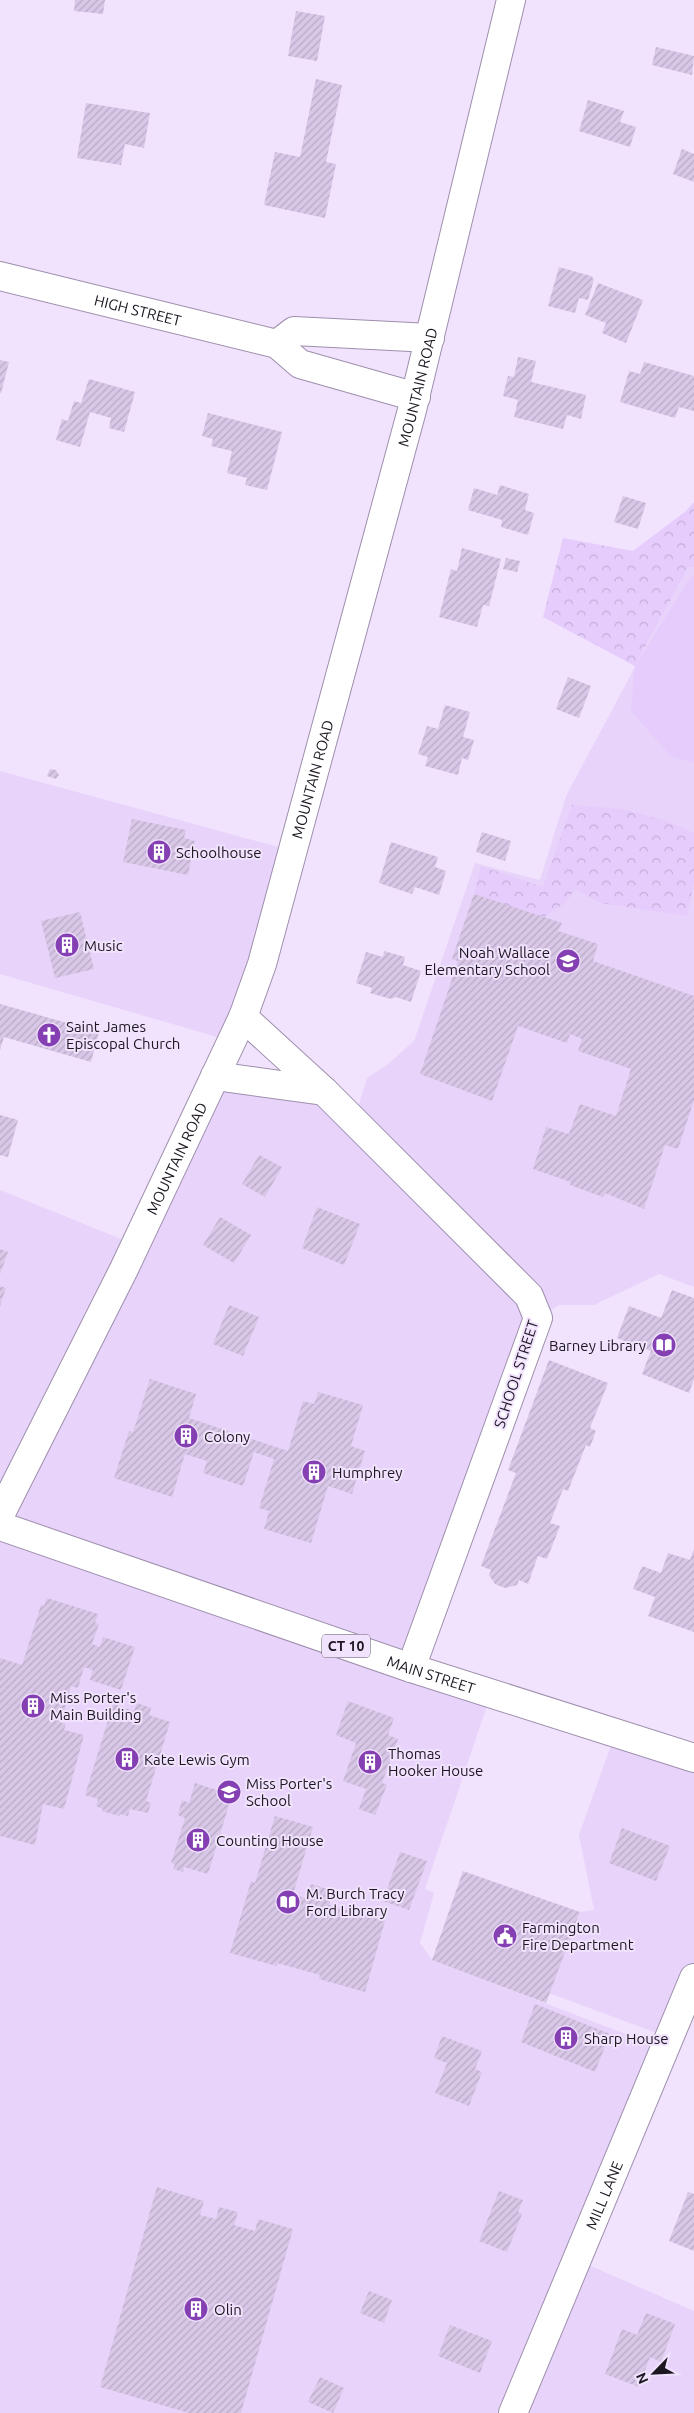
<svg xmlns="http://www.w3.org/2000/svg" width="694" height="2413" font-family="Ubuntu,sans-serif">
<style>
.built{fill:#e8d3fa}
.forest{fill:url(#forest-crowns)}
.pitch{fill:#e5ccfc}
.building{fill:url(#building-hatch)}
.lines{fill:none;stroke-linecap:round;stroke-linejoin:round}
.street-casing{stroke:#9e8fad;stroke-width:30}
.highway-casing{stroke:#9e8fad;stroke-width:30}
.street{stroke:#fff;stroke-width:28}
.highway{stroke:#fff;stroke-width:28}
.labels{text-anchor:middle;dominant-baseline:central;stroke-width:4;stroke-linejoin:round;paint-order:stroke}
.shield{fill:#f1e3fd;stroke:#5d5464;stroke-width:1}
.shield-label{font-size:14px;font-weight:bold;fill:#1d1722}
.street-label{font-size:15px;fill:#1d1722;stroke:#f1e3fd}
.poi-label{font-size:15px;fill:#1d1722;stroke:#f1e3fd;text-anchor:start}
</style>
<defs>
<pattern id="forest-crowns" width="20" height="18" patternUnits="userSpaceOnUse" patternTransform="scale(1.25)"><rect width="20" height="18" fill="#e5ccfc"/><path d="M2 6a3 3 0 1 1 6 0M12 15a3 3 0 1 1 6 0" fill="none" stroke="#c4aed8"/></pattern>
<pattern id="building-hatch" width="6" height="6" patternUnits="userSpaceOnUse" patternTransform="scale(1.25)"><rect width="6" height="6" fill="#d8c7e7"/><path d="M-1 1l2-2M0 6l6-6M5 7l2-2" fill="none" stroke="#b9aac6"/></pattern>
</defs>
<rect width="100%" height="100%" fill="#f1e3fd"/>
<g class="built">
<polygon points="694,567 694,1287 659,1274 594,1305 559,1305 538,1318 411,1668 491,1694 425,1889 434,1893 420,1943 432,1960 665,2049 577,2260 694,2311 694,2413 0,2413 0,1190 136,1245 215,1076 324,1091 354,1121 367,1078 387,1065 414,1041 475,863 540,880 566,796 688,568"/>
<polygon points="0,771 293,851 231,1041 0,974"/>
<polygon points="615,1734 694,1758 694,1978 670,2038 549,1993 580,1912 594,1910 579,1835"/>
</g>
<g class="forest">
<polygon points="694,502 694,567 688,568 635,666 543,617 563,538 633,551 686,511"/>
<polygon points="572,805 623,809 667,821 694,833 694,882 687,916 600,903 575,889 566,902 544,917 474,894 481,866 543,887"/>
</g>
<polygon class="pitch" points="692,575 694,576 694,763 671,756 631,711 635,666"/>
<g class="building">
<polygon points="75,0 105,0 103,14 74,11"/>
<polygon points="296,11 325,16 317,61 288,56"/>
<polygon points="656,47 694,56 692,75 652,65"/>
<polygon points="316,79 342,85 326,162 336,164 325,218 264,205 275,152 300,157"/>
<polygon points="588,100 624,111 620,122 636,127 630,147 579,131"/>
<polygon points="86,103 150,113 144,148 125,144 121,165 77,158"/>
<polygon points="682,149 694,154 694,182 673,174"/>
<polygon points="559,267 591,276 594,279 588,300 579,298 575,313 548,306"/>
<polygon points="598,283 643,300 626,343 602,333 606,323 585,315"/>
<polygon points="518,357 536,361 531,382 586,395 581,419 567,415 563,429 514,417 518,400 503,396 508,376 514,377"/>
<polygon points="0,360 9,362 1,393 0,393"/>
<polygon points="644,362 694,376 694,411 679,407 675,418 620,402 629,371 640,374"/>
<polygon points="89,379 135,392 124,432 109,428 111,418 90,412 80,447 56,440 62,419 68,421 74,401 81,403"/>
<polygon points="208,413 282,432 267,490 245,485 247,478 227,473 232,451 211,446 213,439 202,436"/>
<polygon points="500,485 529,494 525,510 534,513 528,535 501,527 502,520 468,510 474,488 497,495"/>
<polygon points="623,496 646,503 638,529 614,522"/>
<polygon points="462,548 501,559 489,606 483,605 477,627 439,617 451,569 457,571"/>
<polygon points="506,558 520,561 517,572 503,569"/>
<polygon points="568,677 591,686 579,718 556,709"/>
<polygon points="445,705 470,712 463,737 474,740 468,760 462,758 458,775 425,766 428,757 418,754 427,726 438,729"/>
<polygon points="50,769 56,770 59,775 56,779 47,776"/>
<polygon points="132,819 186,830 184,838 195,841 188,875 123,862"/>
<polygon points="482,832 511,841 505,861 476,852"/>
<polygon points="391,842 438,857 435,867 446,871 439,895 415,887 412,894 379,883"/>
<polygon points="474,894 562,923 558,931 598,944 593,961 694,996 694,1100 678,1149 665,1145 644,1209 605,1193 603,1197 570,1185 571,1182 533,1169 546,1127 569,1134 580,1104 616,1116 631,1069 578,1051 582,1039 570,1034 567,1043 518,1026 492,1101 420,1074 458,961 452,959"/>
<polygon points="80,912 94,969 55,978 41,921"/>
<polygon points="384,951 405,957 403,965 421,971 411,1002 396,997 391,999 370,993 372,988 356,983 366,952 383,957"/>
<polygon points="0,1004 99,1032 91,1062 4,1037 0,1050"/>
<polygon points="0,1115 18,1120 8,1157 0,1155"/>
<polygon points="259,1155 282,1167 265,1197 242,1184"/>
<polygon points="317,1207 360,1224 344,1265 302,1248"/>
<polygon points="220,1217 251,1235 234,1263 203,1245"/>
<polygon points="0,1249 8,1252 0,1274"/>
<polygon points="0,1286 6,1288 0,1306"/>
<polygon points="672,1290 694,1298 694,1379 689,1393 642,1374 651,1351 617,1338 629,1306 661,1318"/>
<polygon points="229,1305 259,1317 243,1356 213,1344"/>
<polygon points="549,1360 608,1383 590,1428 596,1431 590,1447 586,1445 568,1491 563,1489 550,1523 560,1526 547,1559 538,1556 528,1584 519,1580 517,1585 505,1588 495,1584 489,1575 491,1570 481,1566 516,1473 508,1470"/>
<polygon points="150,1379 196,1394 189,1418 288,1451 303,1401 314,1404 318,1392 363,1405 351,1446 365,1451 352,1494 328,1486 311,1543 264,1529 269,1511 259,1508 274,1459 254,1452 243,1486 203,1473 207,1461 185,1454 172,1497 114,1478 129,1431 133,1432"/>
<polygon points="694,1549 694,1632 648,1616 655,1597 633,1589 642,1566 661,1573 668,1553 690,1560"/>
<polygon points="47,1598 98,1614 95,1623 99,1624 92,1644 100,1647 103,1637 135,1647 121,1690 90,1680 93,1670 84,1667 78,1688 71,1686 61,1723 66,1724 64,1730 84,1735 64,1809 43,1804 35,1845 0,1836 0,1658 22,1665 41,1605 44,1606"/>
<polygon points="348,1701 394,1718 388,1735 398,1739 382,1783 387,1785 375,1815 359,1809 366,1789 343,1781 356,1743 336,1735"/>
<polygon points="137,1703 151,1708 149,1715 170,1722 146,1801 151,1803 148,1813 130,1809 128,1816 120,1814 119,1816 102,1811 103,1809 96,1806 98,1799 85,1795 113,1704 134,1711"/>
<polygon points="195,1783 232,1795 208,1874 184,1867 183,1872 173,1869 175,1864 171,1863 185,1818 178,1815 182,1800 189,1803"/>
<polygon points="275,1816 313,1827 293,1894 307,1899 311,1884 333,1891 329,1905 385,1921 365,1992 319,1979 320,1975 277,1963 277,1966 230,1953 251,1881 255,1883"/>
<polygon points="622,1828 670,1846 656,1881 609,1863"/>
<polygon points="400,1852 427,1861 409,1910 383,1901"/>
<polygon points="463,1871 580,1912 546,2003 432,1960"/>
<polygon points="535,2004 610,2034 595,2072 521,2042"/>
<polygon points="442,2036 482,2051 475,2069 482,2072 469,2106 435,2093 447,2063 434,2058"/>
<polygon points="157,2187 204,2201 200,2215 216,2219 219,2207 238,2212 234,2225 255,2231 258,2219 293,2229 241,2413 189,2413 100,2387"/>
<polygon points="499,2191 523,2200 518,2212 522,2214 507,2252 479,2241"/>
<polygon points="688,2192 694,2194 694,2251 669,2241"/>
<polygon points="369,2291 392,2300 384,2323 360,2313"/>
<polygon points="646,2313 675,2324 661,2362 650,2357 639,2387 605,2374 622,2329 637,2335"/>
<polygon points="450,2325 492,2341 480,2373 438,2356"/>
<polygon points="320,2377 344,2388 333,2413 308,2402"/>
</g>
<g class="lines">
<defs>
<g id="street">
<path id="s1" d="M0,276l277,68 23,20 116,33"/>
<polyline points="277,344 294,331 430,338"/>
<polyline points="243,1017 324,1091 529,1296 538,1318 411,1668"/>
<polyline points="215,1076 324,1091"/>
<path id="s2" d="M0,1515l124,-246 119,-252 19,-53 150,-554 99,-410"/>
<path id="s3" d="M513,2413l181,-435"/>
</g>
<g id="highway">
<path id="s4" d="M0,1526l411,142 283,90"/>
</g>
</defs>
<use href="#street" class="street-casing"/>
<use href="#highway" class="highway-casing"/>
<use href="#street" class="street"/>
<use href="#highway" class="highway"/>
</g>
<defs>
<symbol id="building-disc" viewBox="-11 -11 22 22"><circle r="9.5" fill="#8440b3" stroke="#f1e3fd"/><path d="M-4-6H4V6H1V3H-1V6H-4ZM-2.5-4.3h1.7v1.8h-1.7ZM.8-4.3h1.7v1.8H.8ZM-2.5-1h1.7V.8h-1.7ZM.8-1h1.7V.8H.8Z" fill="#fff"/></symbol>
<symbol id="school-disc" viewBox="-11 -11 22 22"><circle r="9.5" fill="#8440b3" stroke="#f1e3fd"/><path d="M0-5L7-2L0 1L-7-2ZM-4 1L0 2.5L4 1V4Q0 6-4 4Z" fill="#fff"/></symbol>
<symbol id="church-disc" viewBox="-11 -11 22 22"><circle r="9.5" fill="#8440b3" stroke="#f1e3fd"/><path d="M-1.2-6h2.4v3.5h3.3v2.4h-3.3V6h-2.4V-.1h-3.3v-2.4h3.3Z" fill="#fff"/></symbol>
<symbol id="library-disc" viewBox="-11 -11 22 22"><circle r="9.5" fill="#8440b3" stroke="#f1e3fd"/><path d="M-6-4Q-3-5.5-.7-3.5V5Q-3 3-6 4ZM6-4Q3-5.5 .7-3.5V5Q3 3 6 4Z" fill="#fff"/></symbol>
<symbol id="civic-disc" viewBox="-11 -11 22 22"><circle r="9.5" fill="#8440b3" stroke="#f1e3fd"/><path d="M-.6-6.5H3V-4.5H.6V-3L4-1V1h2V6H-6V1h2V-1L-.6-3ZM-1.2 2.5V6h2.4V2.5Z" fill="#fff"/></symbol>
</defs>
<g fill-rule="evenodd">
<use href="#building-disc" x="145" y="838" width="28" height="28"/>
<use href="#building-disc" x="53" y="931" width="28" height="28"/>
<use href="#school-disc" x="554" y="947" width="28" height="28"/>
<use href="#church-disc" x="35" y="1021" width="28" height="28"/>
<use href="#library-disc" x="650" y="1331" width="28" height="28"/>
<use href="#building-disc" x="172" y="1422" width="28" height="28"/>
<use href="#building-disc" x="300" y="1458" width="28" height="28"/>
<use href="#building-disc" x="19" y="1692" width="28" height="28"/>
<use href="#building-disc" x="113" y="1745" width="28" height="28"/>
<use href="#building-disc" x="356" y="1748" width="28" height="28"/>
<use href="#school-disc" x="215" y="1778" width="28" height="28"/>
<use href="#building-disc" x="184" y="1826" width="28" height="28"/>
<use href="#library-disc" x="274" y="1888" width="28" height="28"/>
<use href="#civic-disc" x="491" y="1922" width="28" height="28"/>
<use href="#building-disc" x="552" y="2024" width="28" height="28"/>
<use href="#building-disc" x="182" y="2295" width="28" height="28"/>
</g>
<g class="labels">
<rect class="shield" x="322" y="1634.5" width="48" height="23" rx="4"/>
<g class="shield-label">
<text x="346" y="1646">CT 10</text>
</g>
<g class="street-label">
<text stroke="none"><textPath href="#s1" startOffset="142">HIGH STREET</textPath></text>
<text stroke="none"><textPath href="#s2" startOffset="1208">MOUNTAIN ROAD</textPath></text>
<text stroke="none"><textPath href="#s2" startOffset="802">MOUNTAIN ROAD</textPath></text>
<text stroke="none"><textPath href="#s2" startOffset="398">MOUNTAIN ROAD</textPath></text>
<text transform="translate(516 1374) rotate(-72)">SCHOOL STREET</text>
<text stroke="none"><textPath href="#s4" startOffset="456">MAIN STREET</textPath></text>
<text stroke="none"><textPath href="#s3" startOffset="236">MILL LANE</textPath></text>
</g>
<g class="poi-label">
<text x="176" y="852">Schoolhouse</text>
<text x="84" y="945">Music</text>
<text x="550" y="952" text-anchor="end">Noah Wallace<tspan x="550" dy="17">Elementary School</tspan></text>
<text x="66" y="1026">Saint James<tspan x="66" dy="17">Episcopal Church</tspan></text>
<text x="646" y="1345" text-anchor="end">Barney Library</text>
<text x="204" y="1436">Colony</text>
<text x="332" y="1472">Humphrey</text>
<text x="50" y="1697">Miss Porter's<tspan x="50" dy="17">Main Building</tspan></text>
<text x="388" y="1753">Thomas<tspan x="388" dy="17">Hooker House</tspan></text>
<text x="144" y="1759">Kate Lewis Gym</text>
<text x="246" y="1783">Miss Porter's<tspan x="246" dy="17">School</tspan></text>
<text x="216" y="1840">Counting House</text>
<text x="306" y="1893">M. Burch Tracy<tspan x="306" dy="17">Ford Library</tspan></text>
<text x="522" y="1927">Farmington<tspan x="522" dy="17">Fire Department</tspan></text>
<text x="584" y="2038">Sharp House</text>
<text x="214" y="2309">Olin</text>
</g>
</g>
<g transform="translate(654 2373) rotate(246)" stroke="#f1e3fd" stroke-width="4" paint-order="stroke">
<path d="M0-4L9 19L0 12L-9 19Z" fill="#1d1722"/>
<text y="-8" font-size="14" font-weight="bold" text-anchor="middle" fill="#1d1722">N</text>
</g>
</svg>
